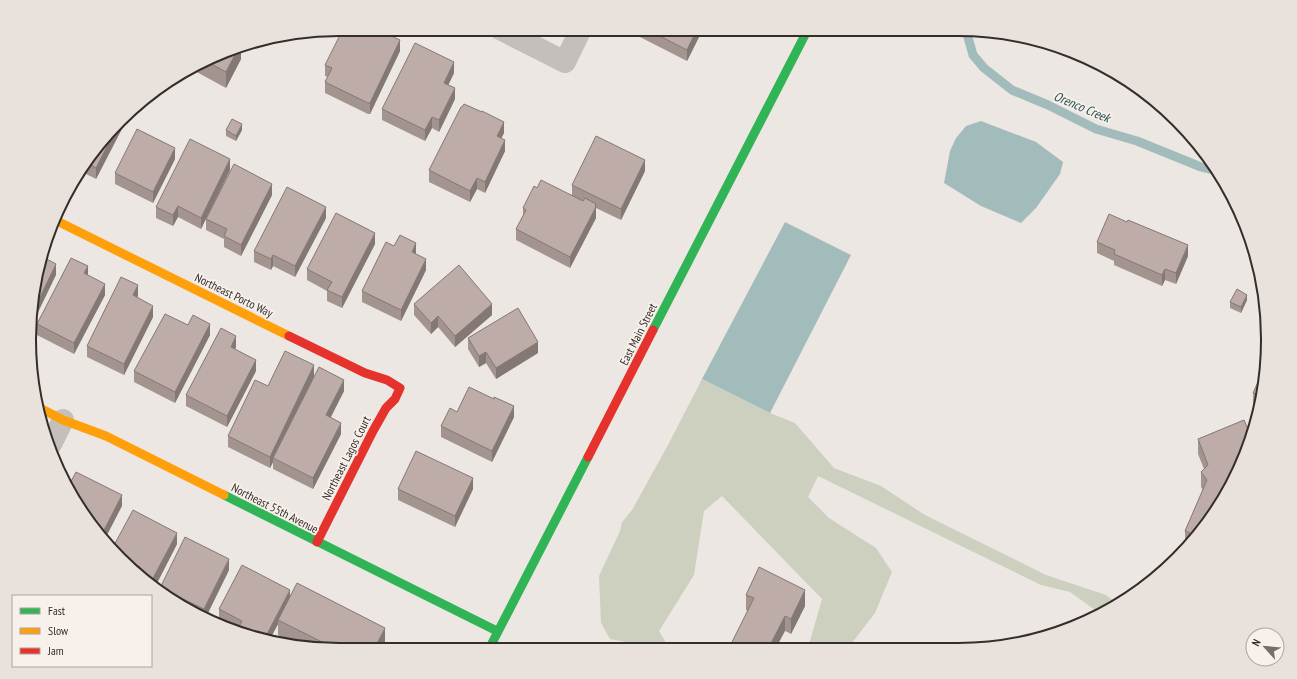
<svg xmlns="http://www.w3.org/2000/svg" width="1297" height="679" font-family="'PT Sans Narrow',sans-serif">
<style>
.green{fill:#ced0bf}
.water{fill:#a1bcba}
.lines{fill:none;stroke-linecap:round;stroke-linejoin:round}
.stream{stroke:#a1bcba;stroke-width:9}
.street{stroke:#c5bfbb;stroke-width:22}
.fast{stroke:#30b455;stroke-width:9}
.slow{stroke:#ff9f0a;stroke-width:9}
.jam{stroke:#e5322d;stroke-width:9}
.wall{fill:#a39490}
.shaded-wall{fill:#847875}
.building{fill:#bdaca7;stroke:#847875}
.labels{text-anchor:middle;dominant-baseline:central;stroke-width:3.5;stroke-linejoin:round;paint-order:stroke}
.street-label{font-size:12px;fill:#352d2a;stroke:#f8f1eb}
.water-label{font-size:13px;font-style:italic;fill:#255152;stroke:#f8f1eb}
.rim{fill:none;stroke:#352d2a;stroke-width:2}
</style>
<rect width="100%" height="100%" fill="#ece7e3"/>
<polygon class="green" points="702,379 770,413 795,423 834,468 881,486 925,515 1046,575 1106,595 1117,603 1095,616 1095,610 1070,592 1041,585 818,476 808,497 829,518 876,548 892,572 875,613 848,648 808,648 822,599 722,496 704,511 694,575 659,631 669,648 652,648 651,647 610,639 601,623 599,576 620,531 622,522 632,510 668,445"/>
<g class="water">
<polygon points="981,121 1036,142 1063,162 1060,174 1036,208 1021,223 981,206 944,183 950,151 956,138 966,126"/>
<polygon points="785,222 851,255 770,413 702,379"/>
</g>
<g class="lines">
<polyline class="stream" points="966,30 973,55 984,68 1012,90 1048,105 1096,129 1137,141 1201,167 1217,171"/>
<g class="street">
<polyline points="500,29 565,62 581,29"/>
<polyline points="51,444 63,420"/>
</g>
<g class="fast">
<polyline points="653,330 808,29"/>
<polyline points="224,495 497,631"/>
<polyline points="489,649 588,457"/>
</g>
<g class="slow">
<polyline points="57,221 289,336"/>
<polyline points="40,408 63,420 106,436 224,495"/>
</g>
<g class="jam">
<polyline points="289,336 365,373 387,380 400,388 395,399 386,408 373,431 317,542"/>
<polyline points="588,457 653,330"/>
</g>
</g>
<g class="wall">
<polygon points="381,29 381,31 400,51 370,114 368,114 325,93 325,82 328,77 325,76 325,65"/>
<polygon points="638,29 703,29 687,61 638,36"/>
<polygon points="241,45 241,59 226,88 193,70 239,46"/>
<polygon points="454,73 448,85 455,99 439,132 432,128 425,141 382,120 382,109"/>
<polygon points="127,119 96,179 80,171 81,167"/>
<polygon points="226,130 242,130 236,141 226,136"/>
<polygon points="504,133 501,138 505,151 485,193 477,189 470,202 429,182 429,170"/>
<polygon points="175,159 153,203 115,184 115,173"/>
<polygon points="230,170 201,229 178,217 173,226 156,218 156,207"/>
<polygon points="645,171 621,220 596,208 596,218 570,268 516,240 516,229 523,216 523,208 537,188 572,195 572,185"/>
<polygon points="272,195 241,256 224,247 224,239 206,230 206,219"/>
<polygon points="326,218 295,277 273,266 271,270 254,262 254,251"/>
<polygon points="1097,242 1188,256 1176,284 1165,280 1162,286 1114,265 1114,261 1097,253"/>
<polygon points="375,244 342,308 327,301 327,291 307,280 307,269"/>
<polygon points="394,246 416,254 426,270 401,321 362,302 362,291"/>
<polygon points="88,275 105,295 74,354 37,335 37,324"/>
<polygon points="138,296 137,297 153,317 124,375 87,357 87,346"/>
<polygon points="1247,300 1241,313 1230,308 1230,302"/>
<polygon points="414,304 492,315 455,347 438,327 431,334 414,315"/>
<polygon points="188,325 210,335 175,403 134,382 134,371"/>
<polygon points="468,338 538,353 496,379 486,363 479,367 468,349"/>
<polygon points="236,347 235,349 256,371 227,427 186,406 186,395"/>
<polygon points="1267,362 1259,411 1253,408 1253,393"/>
<polygon points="314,376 344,391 331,417 341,434 313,489 273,469 273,462 270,468 228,447 228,436 268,386"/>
<polygon points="457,412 514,417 492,462 441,437 441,426"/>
<polygon points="1198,439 1236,477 1191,544 1187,548 1185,547 1185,531 1203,490 1201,487 1201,472 1204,469 1198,454"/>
<polygon points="398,489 473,489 455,527 398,500"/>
<polygon points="177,544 156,585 120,559 112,549"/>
<polygon points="229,570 205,619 202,618 160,588"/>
<polygon points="746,595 805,606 791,634 746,610"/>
<polygon points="290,596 385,644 382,649 319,649 299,646 278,635 278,624 269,641 259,639 237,631 237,629 219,620 219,609"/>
</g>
<g class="shaded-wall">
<polygon points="697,29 703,29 687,61 687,50"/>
<polygon points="400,40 400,51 370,114 370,103"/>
<polygon points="240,45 241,45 241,59 226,88 226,72"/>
<polygon points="454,62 454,73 444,94 444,83"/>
<polygon points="455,88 455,99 439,132 439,120"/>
<polygon points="432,117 432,128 425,141 425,130"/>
<polygon points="127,119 96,179 96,168 115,131"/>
<polygon points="504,122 504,133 497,147 497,136"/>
<polygon points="242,124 242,130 236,141 236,136"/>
<polygon points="505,140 505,151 485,193 485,182"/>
<polygon points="175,148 175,159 153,203 153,192"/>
<polygon points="230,159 230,170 201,229 201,218"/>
<polygon points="645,160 645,171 621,220 621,209"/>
<polygon points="477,178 477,189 470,202 470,191"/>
<polygon points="272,184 272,195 241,256 241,245"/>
<polygon points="596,204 596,218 570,268 570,257"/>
<polygon points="178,206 178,217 173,226 173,215"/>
<polygon points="326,207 326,218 295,277 295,266"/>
<polygon points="375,233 375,244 342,308 342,297"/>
<polygon points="416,243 416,254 412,252"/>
<polygon points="1188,245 1188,256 1176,284 1176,273"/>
<polygon points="273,255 273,266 271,270 271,259"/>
<polygon points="426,259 426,270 401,321 401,310"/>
<polygon points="56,264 56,275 30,329 30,318"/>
<polygon points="88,266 88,277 84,273"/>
<polygon points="1165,269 1165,280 1162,286 1162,275"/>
<polygon points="105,284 105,295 74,354 74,343"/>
<polygon points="138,285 138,296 133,306 133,295"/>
<polygon points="1247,295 1247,300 1241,313 1241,307"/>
<polygon points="492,304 492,315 455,347 455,336"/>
<polygon points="153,306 153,317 124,375 124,364"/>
<polygon points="438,316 438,327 431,334 431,323"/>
<polygon points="210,324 210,335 175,403 175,392"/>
<polygon points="236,336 236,347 231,358 231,347"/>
<polygon points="538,342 538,353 496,379 496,368"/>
<polygon points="486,352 486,363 479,367 479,356"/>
<polygon points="256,360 256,371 227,427 227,416"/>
<polygon points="314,365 314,376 273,458 273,462 270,468 270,457"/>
<polygon points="344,380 344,391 326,426 326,415"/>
<polygon points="514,406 514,417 492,462 492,451"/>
<polygon points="341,423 341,434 313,489 313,478"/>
<polygon points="473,478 473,489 455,527 455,516"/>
<polygon points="122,495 122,506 105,539 102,534"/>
<polygon points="177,533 177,544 156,585 151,582"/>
<polygon points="229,559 229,570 205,619 204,619 204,609"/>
<polygon points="290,590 290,601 278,620 278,624 269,641 264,640"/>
<polygon points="805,590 805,606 791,634 791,619"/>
<polygon points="785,616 785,631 776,648 769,648 769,647"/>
<polygon points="385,628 385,644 382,649 374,649"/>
</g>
<g class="building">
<polygon points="343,29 378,29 378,30 400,40 370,103 368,103 325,82 332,68 325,65"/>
<polygon points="646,29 697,29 687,50"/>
<polygon points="415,43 454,62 444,83 455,88 439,120 432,117 425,130 382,109"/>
<polygon points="240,45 226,72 208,62 239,46"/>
<polygon points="464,104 482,112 482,111 504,122 497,136 505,140 485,182 477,178 470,191 429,170 461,107 462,107"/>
<polygon points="232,119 242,124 236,136 226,130"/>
<polygon points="137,129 175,148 153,192 115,173"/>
<polygon points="115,131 96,168 86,162"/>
<polygon points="596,136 645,160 621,209 572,185"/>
<polygon points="190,139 230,159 201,218 178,206 173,215 156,207"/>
<polygon points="234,164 272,184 241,245 224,236 227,229 206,219"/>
<polygon points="541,180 583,201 585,198 596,204 595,207 596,207 570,257 516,229 526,210 523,208 534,186 537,188"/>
<polygon points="287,187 326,207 295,266 273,255 271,259 254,251"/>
<polygon points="336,213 375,233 342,297 327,290 332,282 307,269"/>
<polygon points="1109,214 1127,222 1128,220 1188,245 1176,273 1165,269 1162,275 1114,254 1115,250 1097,242"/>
<polygon points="400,235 416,243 412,252 426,259 401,310 362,291 386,242 394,246"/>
<polygon points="41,256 56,264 30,318 40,259"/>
<polygon points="71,258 88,266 84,273 105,284 74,343 37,324"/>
<polygon points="459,265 492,304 455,336 438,316 431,323 414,304"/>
<polygon points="121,277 138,285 133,295 153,306 124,364 87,346"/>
<polygon points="1237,289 1247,295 1241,307 1230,302"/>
<polygon points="518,308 538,342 496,368 486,352 479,356 468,338"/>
<polygon points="165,314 188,325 193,315 210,324 175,392 134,371"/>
<polygon points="221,328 236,336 231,347 256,360 227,416 186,395"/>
<polygon points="285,351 314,365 270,457 228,436 255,380 268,386"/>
<polygon points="1267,362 1261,396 1253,393"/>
<polygon points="319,367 344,380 326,415 341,423 313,478 273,458"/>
<polygon points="469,387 494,399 494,397 514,406 492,451 441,426 450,408 457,412"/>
<polygon points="1244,420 1251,436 1236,477 1197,536 1185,531 1207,480 1201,472 1208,465 1198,439"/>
<polygon points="416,451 473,478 455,516 398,489"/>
<polygon points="76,472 122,495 102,534 68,487"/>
<polygon points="133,510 177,533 151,582 137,571 140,567 117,555 112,549"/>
<polygon points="185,537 229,559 204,609 160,588"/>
<polygon points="242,565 290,590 264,640 259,639 243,633 237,630 242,621 219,609"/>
<polygon points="759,567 805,590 791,619 785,616 769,647 771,648 729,648 754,598 746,595"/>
<polygon points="297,583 385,628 374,649 336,649 278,620"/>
</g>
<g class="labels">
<g class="street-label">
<text transform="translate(234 295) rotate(26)">Northeast Porto Way</text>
<text transform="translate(638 334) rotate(-63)">East Main Street</text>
<text transform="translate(346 458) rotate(-63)">Northeast Lagos Court</text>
<text transform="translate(275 508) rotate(27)">Northeast 55th Avenue</text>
</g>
<g class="water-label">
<text transform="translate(1082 107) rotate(23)">Orenco Creek</text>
</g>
</g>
<path d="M0 0H1297V679H0ZM339 36H958A303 303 0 0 1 1261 339V340A303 303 0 0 1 958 643H339A303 303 0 0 1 36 340V339A303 303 0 0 1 339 36Z" fill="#e8e1dc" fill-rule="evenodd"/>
<path class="rim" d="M339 36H958A303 303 0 0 1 1261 339V340A303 303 0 0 1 958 643H339A303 303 0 0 1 36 340V339A303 303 0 0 1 339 36Z"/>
<rect x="12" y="595" width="140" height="72" fill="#f8f1eb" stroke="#aaa39e"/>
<rect x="20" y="608" width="20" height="6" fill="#30b455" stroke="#aaa39e"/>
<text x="48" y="615" font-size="12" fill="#352d2a">Fast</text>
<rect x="20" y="628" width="20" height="6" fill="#ff9f0a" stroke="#aaa39e"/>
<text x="48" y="635" font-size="12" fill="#352d2a">Slow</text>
<rect x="20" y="648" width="20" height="6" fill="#e5322d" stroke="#aaa39e"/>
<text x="48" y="655" font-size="12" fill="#352d2a">Jam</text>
<g transform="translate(1265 647) rotate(297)"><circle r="19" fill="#f8f1eb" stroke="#aaa39e"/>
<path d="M0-3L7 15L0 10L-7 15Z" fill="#756e6b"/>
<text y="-6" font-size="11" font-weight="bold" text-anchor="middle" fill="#352d2a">N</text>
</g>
</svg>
